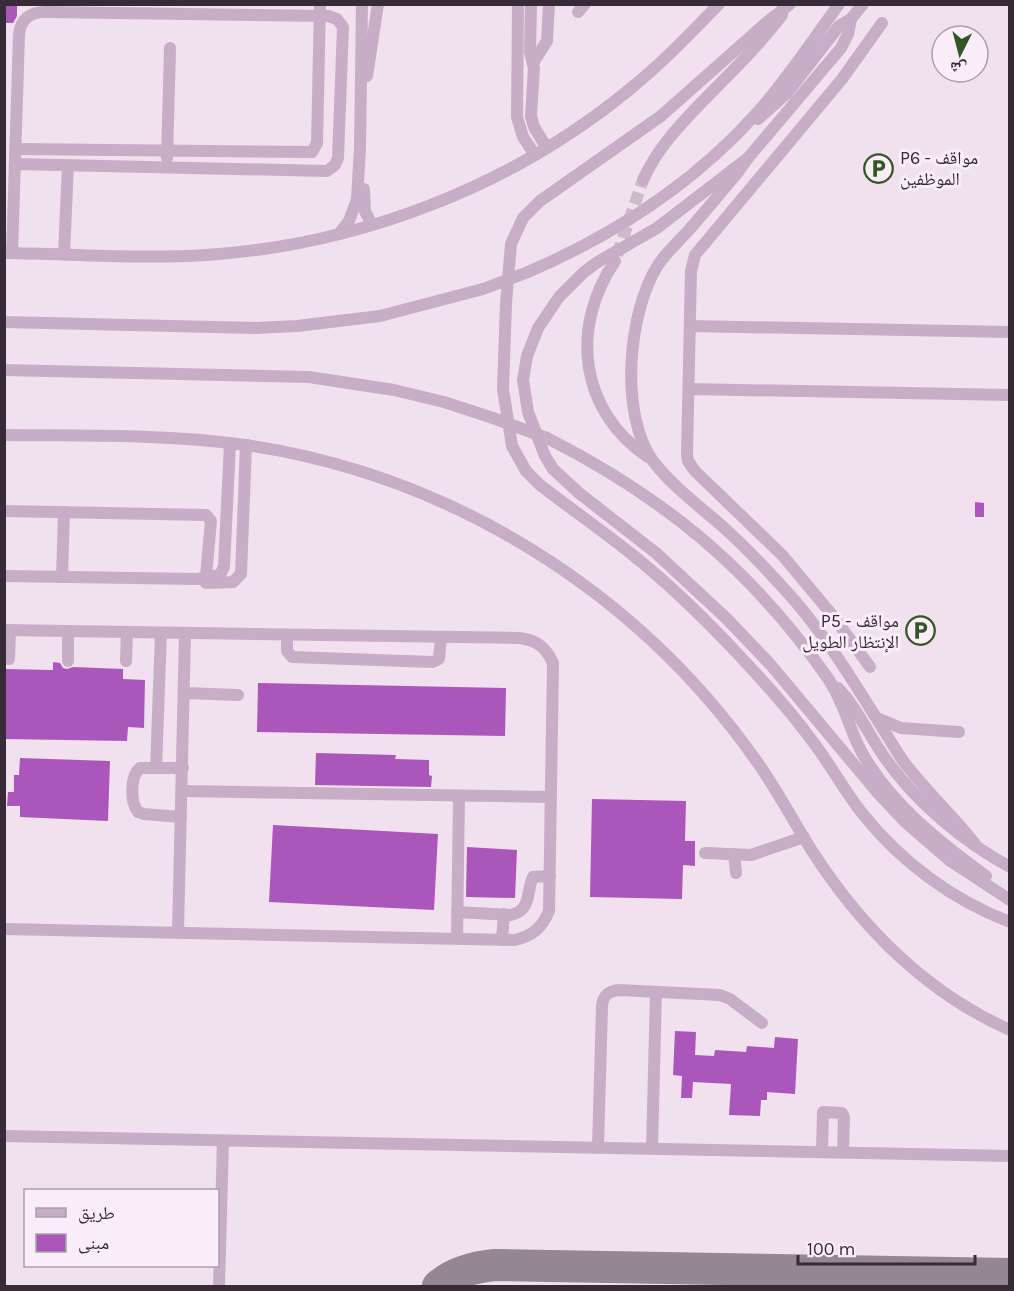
<svg xmlns="http://www.w3.org/2000/svg" width="1014" height="1291" font-family="Karla,'Noto Naskh Arabic',sans-serif">
<style>
.lines{fill:none;stroke-linecap:round;stroke-linejoin:round}
.taxiway{stroke:#948692;stroke-width:32}
.building{fill:#ab56ba}
.minor-tunnel{stroke:#ccbcc9;stroke-width:12;stroke-dasharray:12 6;stroke-linecap:butt}
.minor{stroke:#c8adc6;stroke-width:12}
.minor-bridge{stroke:#c8adc6;stroke-width:12}
.labels{text-anchor:middle;dominant-baseline:central;stroke-width:6;stroke-linejoin:round;paint-order:stroke}
.poi-label{font-size:18px;fill:#362b37;stroke:#f9edf7;text-anchor:start}
</style>
<rect width="100%" height="100%" fill="#f1e0ee"/>
<g class="lines">
<path class="taxiway" d="M438,1286c16,-14 36,-19 57,-21l515,9"/>
</g>
<g class="building">
<polygon points="4,4 17,4 17,16 13,23 4,23"/>
<polygon points="975,502 984,503 984,517 975,517"/>
<polygon points="53,662 60,663 63,668 67,669 73,667 123,669 123,679 145,680 144,728 128,727 127,741 4,739 4,669 53,670"/>
<polygon points="258,683 506,688 505,736 257,732"/>
<polygon points="316,753 396,755 395,759 429,760 429,775 432,776 431,787 315,785"/>
<polygon points="20,758 110,761 108,821 20,817 20,806 7,806 8,792 14,792 14,775 19,775"/>
<polygon points="592,799 686,801 685,841 695,841 695,866 683,865 682,899 590,897"/>
<polygon points="273,825 438,834 434,910 269,902"/>
<polygon points="467,847 517,850 515,898 466,897"/>
<polygon points="675,1031 696,1032 695,1055 714,1056 715,1050 746,1052 747,1046 774,1048 775,1037 798,1039 795,1094 767,1092 767,1100 761,1100 760,1116 729,1115 731,1084 693,1082 692,1098 681,1098 682,1076 673,1075"/>
</g>
<g class="lines">
<polyline class="minor-tunnel" points="617,255 643,180"/>
<g class="minor">
<polyline points="518,4 517,117 523,137 535,155"/>
<polyline points="531,4 530,52 534,68 531,116 534,127 547,148"/>
<path d="M790,4l-24,19 -105,93 -121,85 -17,17 -12,26 -5,59 -3,86 9,57 14,25 14,14c31,24 63,46 94,71 36,29 70,62 102,96 26,28 52,56 74,86 19,24 33,51 52,75 38,48 90,87 148,109"/>
<polyline points="578,12 585,4"/>
<path d="M851,19l-3,15 -7,14 -93,110 -10,14c-17,20 -33,40 -50,59 -10,11 -22,22 -30,34 -30,47 -39,149 -5,196 19,25 45,44 69,65 26,23 50,49 73,75 30,35 55,75 80,115 9,14 17,28 26,42 22,31 51,56 74,86"/>
<polyline points="533,63 547,41 549,4"/>
<polyline points="367,76 378,4"/>
<polyline points="758,119 787,93 839,26 851,19 863,4"/>
<polyline points="17,149 312,152 317,143 320,4"/>
<polyline points="167,158 170,48"/>
<polyline points="748,158 657,228 596,263 583,273 559,297 538,328 527,356 523,380 528,412 545,456 553,469 579,493 656,553 726,618 770,664 877,792 904,821 949,860 1010,900"/>
<path d="M643,180c14,-31 35,-53 58,-77 28,-29 57,-56 81,-88"/>
<polyline points="364,189 365,211 372,225"/>
<polyline points="339,234 349,221 357,199 360,148 362,4"/>
<path d="M6,253c67,1 134,6 200,2 153,-10 305,-68 424,-166 32,-26 60,-55 89,-85"/>
<path d="M12,253l7,-218c1,-15 11,-23 26,-23l283,4 9,3 6,8 -5,131 -3,7 -8,6 -311,-7"/>
<polyline points="64,254 68,165"/>
<path d="M615,261c-45,66 -36,150 33,196"/>
<path d="M528,272c86,-37 165,-88 228,-158 30,-33 57,-74 83,-110"/>
<polyline points="4,322 256,328 297,326 380,316 483,289"/>
<polyline points="690,326 1010,332"/>
<polyline points="4,370 309,377 394,390 444,402 493,418"/>
<polyline points="689,389 1010,395"/>
<path d="M4,435c81,1 163,-1 242,10 205,30 390,146 509,314 22,30 39,64 59,95 49,75 113,139 196,176"/>
<path d="M547,438c118,60 203,130 280,239 15,21 21,47 32,70 27,53 80,95 127,129"/>
<polyline points="4,511 206,515 211,521 206,576"/>
<polyline points="4,576 197,579 220,575 224,567 230,443"/>
<polyline points="62,577 64,512"/>
<polyline points="206,583 233,582 241,574 246,445"/>
<path d="M4,630l516,8c16,2 26,9 33,25l-4,248c-7,17 -17,25 -34,29l-511,-11"/>
<polyline points="287,635 287,651 292,657 433,662 439,659 441,637"/>
<polyline points="9,659 10,630"/>
<polyline points="68,661 68,631"/>
<polyline points="126,661 127,632"/>
<polyline points="870,667 833,616 783,556 695,471 688,461 687,454 691,271 695,255 842,79 882,23"/>
<path d="M838,688c20,21 30,46 47,70 31,44 77,83 125,109"/>
<polyline points="184,693 238,695"/>
<polyline points="877,718 901,728 959,732"/>
<polyline points="156,768 161,633"/>
<polyline points="183,791 551,797"/>
<path d="M181,817l-37,-3 -6,-2c-8,-10 -8,-36 2,-44h43"/>
<polyline points="705,853 751,855 804,837"/>
<polyline points="734,854 736,873"/>
<path d="M457,912l54,3c21,-5 15,-23 22,-38l17,-1"/>
<polyline points="178,932 185,633"/>
<polyline points="457,938 459,796"/>
<polyline points="502,940 504,914"/>
<polyline points="4,1136 1010,1156"/>
<path d="M598,1147l4,-141c1,-11 7,-15 17,-16l101,5 10,4 32,24"/>
<polyline points="652,1148 656,992"/>
<polyline points="822,1152 823,1112 842,1113 844,1117 843,1152"/>
<polyline points="219,1286 223,1141"/>
</g>
<g class="minor-bridge">
<polyline points="483,289 528,272"/>
<polyline points="493,418 547,438"/>
</g>
</g>
<defs>
<symbol id="parking-ring" viewBox="-11 -11 22 22"><circle r="9.5" fill="#f9edf7" stroke="#345525" stroke-width="1.5"/><path d="M-3.5-5.5H1a3.5 3.5 0 0 1 0 7H-1V5.5H-3.5ZM-1-3.4V-.6H.8a1.4 1.4 0 0 0 0-2.8Z" fill="#345525"/></symbol>
</defs>
<g fill-rule="evenodd">
<use href="#parking-ring" x="862" y="152" width="33" height="33"/>
<use href="#parking-ring" x="904" y="614" width="33" height="33"/>
</g>
<g class="labels">
<g class="poi-label">
<text x="900" y="158">P6 - مواقف<tspan x="900" dy="21">الموظفين</tspan></text>
<text x="899" y="621" text-anchor="end">P5 - مواقف<tspan x="899" dy="21">الإنتظار الطويل</tspan></text>
</g>
</g>
<rect width="1014" height="1291" fill="none" stroke="#362b37" stroke-width="12"/>
<rect x="24" y="1189" width="195" height="78" fill="#f9edf7" stroke="#ab9faa" stroke-width="1.5"/>
<rect x="36" y="1208" width="30" height="9" fill="#c8adc6" stroke="#ab9faa" stroke-width="1.5"/>
<text x="78" y="1219" font-size="18" fill="#362b37">طريق</text>
<rect x="36" y="1234" width="30" height="18" fill="#ab56ba" stroke="#ab9faa" stroke-width="1.5"/>
<text x="78" y="1249" font-size="18" fill="#362b37">مبنى</text>
<g transform="translate(960 54) rotate(186)"><circle r="28" fill="#f9edf7" stroke="#ab9faa" stroke-width="1.5"/>
<path d="M0-4.5L10 22L0 15L-10 22Z" fill="#345525"/>
<text y="-9" font-size="16" font-weight="bold" text-anchor="middle" fill="#362b37">ش</text>
</g>
<path d="M798 1255v9h177v-9" fill="none" stroke="#362b37" stroke-width="3"/>
<text x="807" y="1255" font-size="18" fill="#362b37" stroke="#f9edf7" stroke-width="4.5" paint-order="stroke">100 m</text>
</svg>
